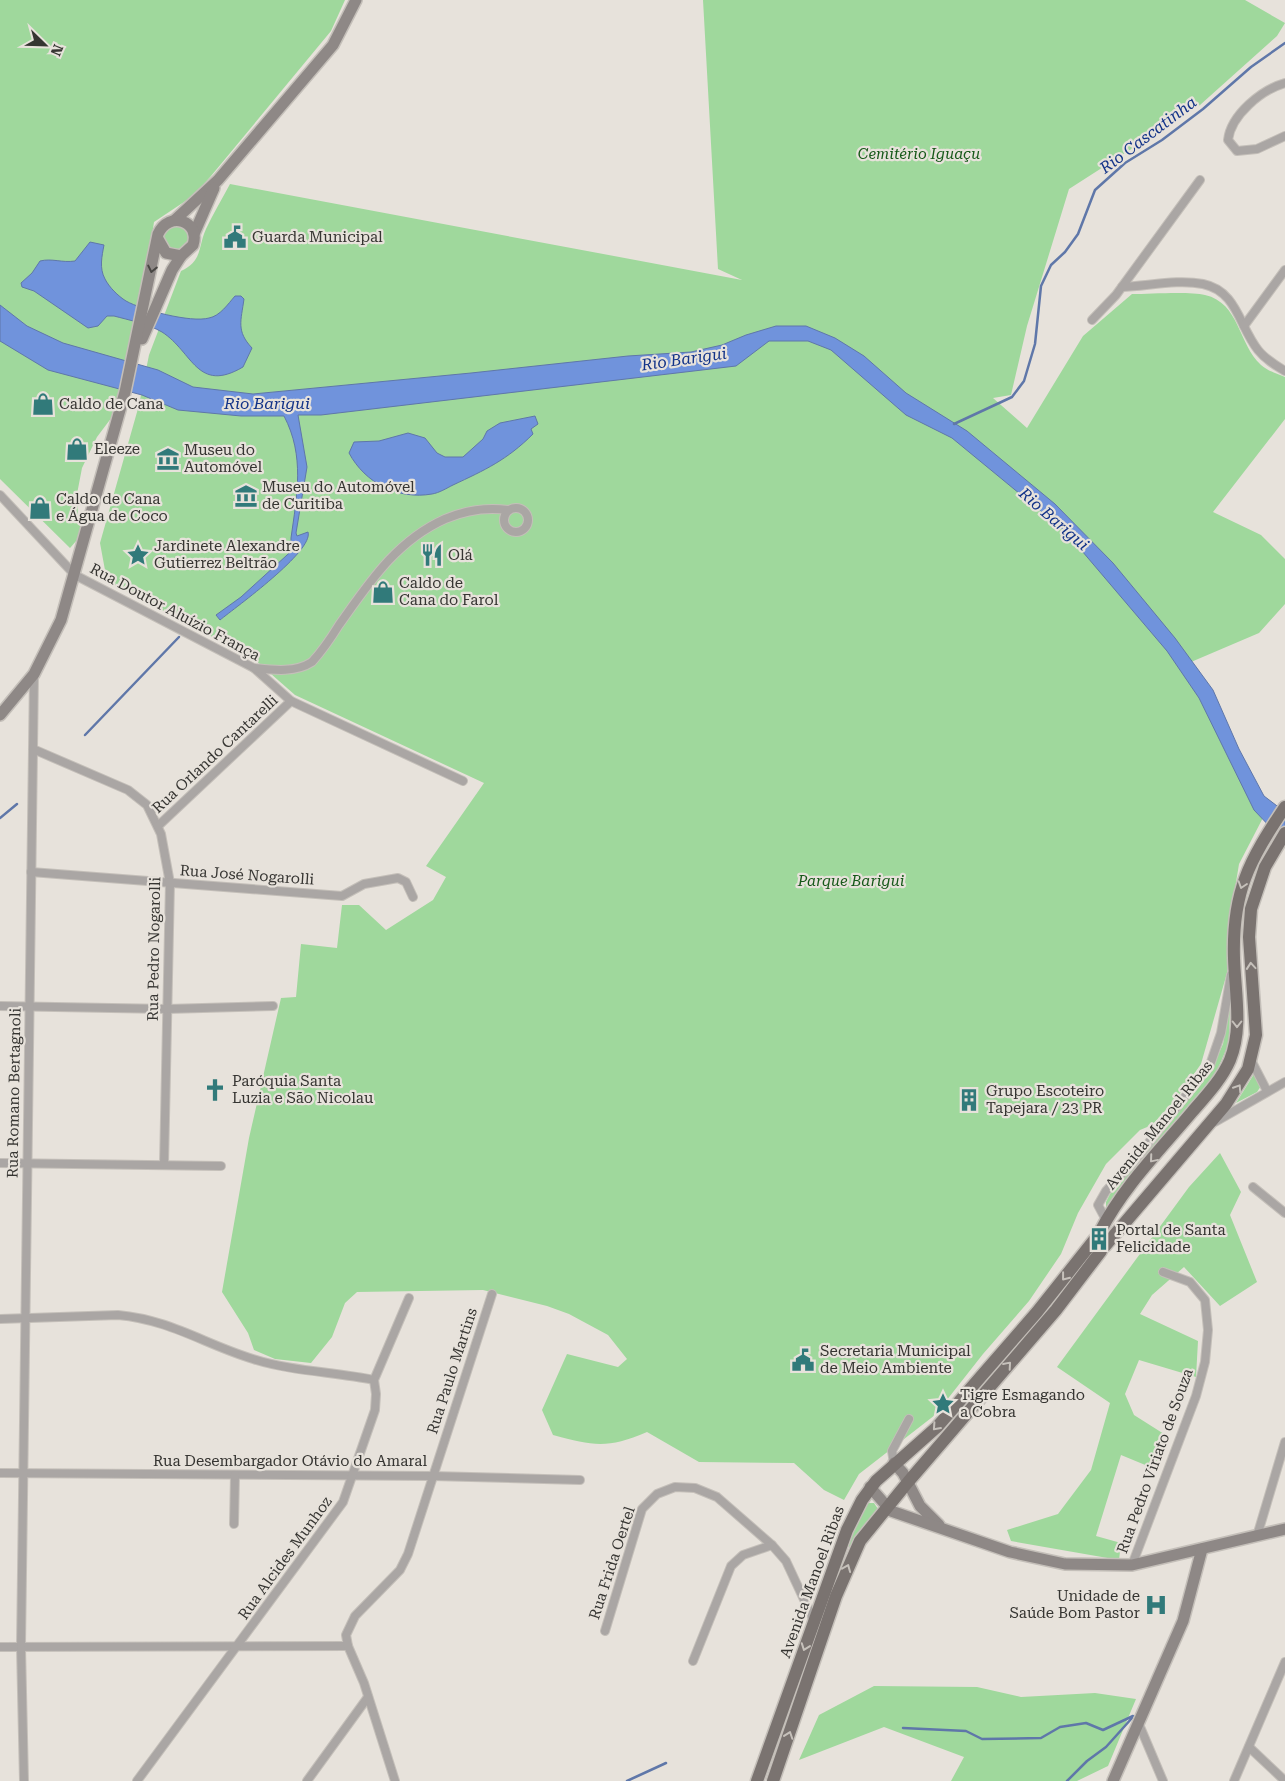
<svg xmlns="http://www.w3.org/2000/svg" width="1285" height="1781" font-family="'Roboto Serif',serif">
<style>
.green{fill:#9fd89c}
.water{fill:#7093dc;stroke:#5f77a9}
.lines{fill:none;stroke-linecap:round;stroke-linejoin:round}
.stream{stroke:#5f77a9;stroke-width:2.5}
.street-casing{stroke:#c4bfb9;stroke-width:10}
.secondary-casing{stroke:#c4bfb9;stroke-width:14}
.primary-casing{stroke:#c4bfb9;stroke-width:15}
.street{stroke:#aaa6a4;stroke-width:8}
.secondary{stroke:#8e8886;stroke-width:11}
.primary{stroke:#7a7370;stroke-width:12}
.oneway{stroke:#484643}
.oneway2{stroke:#c6c1bb}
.labels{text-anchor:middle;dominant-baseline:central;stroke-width:4.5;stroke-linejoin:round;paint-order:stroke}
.park-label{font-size:15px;font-style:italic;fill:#165919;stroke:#e7e2db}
.poi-label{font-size:15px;fill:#363532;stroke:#e7e2db;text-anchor:start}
.street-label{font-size:15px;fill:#363532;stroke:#e7e2db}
.water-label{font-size:16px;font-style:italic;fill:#123388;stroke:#e7e2db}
</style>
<rect width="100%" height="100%" fill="#e7e2db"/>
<g class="green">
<polygon points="0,0 345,0 331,31 211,176 193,196 154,222 145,282 115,413 97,437 82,468 77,494 78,516 84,532 70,548 0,479"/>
<path d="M703,0h542l40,23 -8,13 -77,69 -131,84 -42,137 -16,69 -18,3 34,30 56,-92 49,-42c18,0 57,-3 73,1 35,8 33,49 56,70 7,6 16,9 24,12v42l-72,93 48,23 24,24v45l-26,29 -75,32 83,145 -28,54 -10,61 -2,48 -26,91 -24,34 -25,27 -12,5 -34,34 -28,49 -17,41 -32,47 -46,53 -48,61 -76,59 -15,26 -20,-10 -30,-27 -95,-1 -52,-30c-40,17 -53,14 -94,3l-11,-25 25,-56 51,13 9,-8 -19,-24 -39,-21 -22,-8 -64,-16 -126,2 -12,11 -13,34 -21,26 -36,-4 -21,-9 -6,-17 -26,-41 27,-154 32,-140 15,-1 5,-53 36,4 5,-43h17l27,25 47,-30 13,-23 -20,-11 58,-83 -189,-88 -41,-36 -147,-78 -7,-38 39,-138 10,-50 32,-84c22,-10 17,-25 25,-42 7,-15 16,-30 24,-45l512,96 -24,-11z"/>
<polygon points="183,225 191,238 182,251 170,250 163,237 169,226"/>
<polygon points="1230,1006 1229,1043 1216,1073 1106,1210 1106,1202 1110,1194 1210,1073 1223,1044"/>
<polygon points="1254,1074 1261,1086 1257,1092 1236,1103"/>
<polygon points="1220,1153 1241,1192 1230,1215 1257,1282 1220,1306 1184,1267 1152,1295 1140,1314 1198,1341 1196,1377 1139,1360 1125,1394 1134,1415 1164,1434 1155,1469 1121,1455 1096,1536 1121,1543 1119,1560 1011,1541 1007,1530 1058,1514 1091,1470 1110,1403 1057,1367 1189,1187"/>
<polygon points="868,1503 874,1503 878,1509 852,1548 846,1545 862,1511"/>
<polygon points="874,1686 977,1687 1021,1697 1095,1693 1136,1699 1108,1766 1077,1781 951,1781 964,1757 884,1727 799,1760 819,1715"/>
</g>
<g class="water">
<path d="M90,242l14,3c-2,11 -5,23 1,34 4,8 13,17 21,22 16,9 65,22 83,17 11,-2 19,-14 26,-22h6l3,3c-3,22 -8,32 8,49l-9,19c-46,27 -50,-15 -81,-35 -14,-8 -33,-12 -48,-16h-7l-9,10 -10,2 -54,-37 -12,-4 -1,-4 11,-10 8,-12c12,-3 22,2 35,0z"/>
<path d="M0,305l27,21 36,17 95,27 35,17 60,7 218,-21 157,-17 63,-4 31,-7 24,-10 30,-9h30l29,12 29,18 42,37 61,38 88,73 58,59 62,75 38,52 26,59 25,47 21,16v25l-12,-7 -19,-20 -55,-112 -32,-47 -102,-120 -113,-93 -46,-23 -75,-65 -23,-9h-39l-33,25 -415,49h-23l9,52 -11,66 1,3 11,-4c6,19 -72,75 -88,88l-4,-5 25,-18 57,-52 -7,-3v-4c6,-43 14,-82 -7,-122h-43l-63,-6 -36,-15 -94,-25 -48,-29z"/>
<path d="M535,416l3,8 -7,5 2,5c-26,26 -48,36 -80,51 -6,3 -14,8 -21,9 -34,6 -67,-11 -83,-41l5,-11 25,-1 29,-8 17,5 12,15 8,4h18l20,-18 4,-8 13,-8z"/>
</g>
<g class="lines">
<g class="stream">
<polyline points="954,424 1012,397 1024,381 1035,344 1041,286 1051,265 1065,252 1078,234 1095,190 1125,163 1162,140 1203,109 1251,67 1285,43"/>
<polyline points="85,735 179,637"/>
<polyline points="0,818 17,804"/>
<polyline points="903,1728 966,1731 982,1739 1041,1738 1060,1727 1086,1723 1103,1730 1133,1716"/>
<polyline points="627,1781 666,1763"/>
<polyline points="1067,1781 1087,1761 1106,1747 1132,1718"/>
</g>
<defs>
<g id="street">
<path d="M1285,83c-24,7 -54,32 -57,57l9,11 20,-2 28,-13"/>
<path d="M1122,287c26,-1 56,-8 81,-3 34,7 36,42 55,66 7,9 17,15 27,21"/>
<polyline points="1092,320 1116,295 1200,180"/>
<polyline points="1244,326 1285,270"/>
<polyline points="0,495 75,575 254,668 291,701 463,781"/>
<circle cx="516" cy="520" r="12"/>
<path d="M254,668c19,2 41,5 58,-6 10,-11 19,-24 27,-37 30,-42 57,-84 106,-106 21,-9 41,-12 63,-9"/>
<polyline points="33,749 128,790 147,805 161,834 170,883 164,1165"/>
<polyline points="158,826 291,701"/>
<polyline points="31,872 342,896 364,884 398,878 406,882 413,897"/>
<polyline points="0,1006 167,1009 273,1006"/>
<polyline points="1251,1060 1267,1091"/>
<polyline points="1215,1122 1285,1082"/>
<polyline points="0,1163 221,1166"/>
<polyline points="1253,1187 1285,1213"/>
<polyline points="1106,1220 1098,1205 1106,1191 1135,1160 1210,1065 1221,1033 1231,975"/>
<path d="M0,1319l118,-4c53,5 86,29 135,44 38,12 81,13 121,21"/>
<polyline points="894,1463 892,1451 909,1419"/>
<polyline points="0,1473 432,1476 580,1480"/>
<polyline points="234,1524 235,1475"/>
<polyline points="1257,1536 1285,1442"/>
<polyline points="1132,1565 1196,1396 1205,1362 1208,1330 1205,1300 1190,1282 1163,1272"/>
<polyline points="605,1631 642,1509 657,1494 675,1487 695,1488 717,1497 772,1545 786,1561 814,1621"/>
<polyline points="0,1647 348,1646"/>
<polyline points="693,1661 731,1566 743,1555 772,1545"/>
<polyline points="1138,1722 1163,1781"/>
<polyline points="1249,1747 1285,1781"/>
<polyline points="24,1781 21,1647 34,674"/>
<polyline points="137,1781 343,1502 375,1410 376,1394 374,1380 409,1298"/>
<polyline points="307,1781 368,1697"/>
<polyline points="395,1781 364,1683 348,1646 346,1635 355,1616 400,1570 408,1554 492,1294"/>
<polyline points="1234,1781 1285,1662"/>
</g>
<g id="secondary">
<polyline points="176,219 218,180 333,45 356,0"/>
<polyline points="194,234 214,188"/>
<polyline points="142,339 172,270 181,256"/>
<path d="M0,715l34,-41 27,-54 64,-228 33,-158c11,-24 43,-13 35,11l-12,11 -15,-3 -8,-14"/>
<polyline points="894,1463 903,1473 920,1506 939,1525"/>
<polyline points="870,1487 891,1511 1010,1552 1065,1564 1132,1565 1285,1529"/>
<polyline points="1113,1781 1183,1621 1202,1549"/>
</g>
<g id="primary">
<path d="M1100,1232c23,-45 60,-82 92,-120 14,-16 30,-33 38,-52 13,-32 5,-68 4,-102 -2,-66 15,-97 51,-151"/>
<polyline points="1105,1246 1226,1104 1248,1069 1256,1035 1249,937 1251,909 1265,867 1285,833"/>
<polyline points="757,1781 847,1530 862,1500 876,1481 937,1427 1037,1312 1095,1239"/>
<polyline points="773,1781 836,1596 860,1541 908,1482 1056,1310 1101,1251"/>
</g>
</defs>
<use href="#street" class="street-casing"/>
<use href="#secondary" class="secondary-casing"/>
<use href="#primary" class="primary-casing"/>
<use href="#street" class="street"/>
<use href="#secondary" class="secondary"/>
<use href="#primary" class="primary"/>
</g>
<defs><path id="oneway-chevron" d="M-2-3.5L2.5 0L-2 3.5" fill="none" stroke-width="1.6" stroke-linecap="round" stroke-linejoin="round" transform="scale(1.25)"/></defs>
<use class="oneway" href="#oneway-chevron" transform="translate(152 269) rotate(102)"/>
<g class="oneway2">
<use href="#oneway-chevron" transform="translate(1242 885) rotate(108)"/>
<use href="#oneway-chevron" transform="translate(1251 966) rotate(-95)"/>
<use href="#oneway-chevron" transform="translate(1237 1024) rotate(90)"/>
<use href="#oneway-chevron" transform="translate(1238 1088) rotate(-57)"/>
<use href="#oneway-chevron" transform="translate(1153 1159) rotate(130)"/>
<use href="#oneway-chevron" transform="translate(1065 1277) rotate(128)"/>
<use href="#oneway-chevron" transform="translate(1008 1365) rotate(-49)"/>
<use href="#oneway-chevron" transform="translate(936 1427) rotate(132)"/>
<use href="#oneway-chevron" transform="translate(847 1568) rotate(-68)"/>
<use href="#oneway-chevron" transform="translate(805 1647) rotate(110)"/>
<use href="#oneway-chevron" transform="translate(789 1735) rotate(-71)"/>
</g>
<defs>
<symbol id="civic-bare" viewBox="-9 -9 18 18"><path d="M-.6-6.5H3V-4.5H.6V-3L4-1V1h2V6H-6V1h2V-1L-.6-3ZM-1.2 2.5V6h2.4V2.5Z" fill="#317a7a" stroke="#e7e2db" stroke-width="2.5" paint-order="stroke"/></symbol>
<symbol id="shop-bare" viewBox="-9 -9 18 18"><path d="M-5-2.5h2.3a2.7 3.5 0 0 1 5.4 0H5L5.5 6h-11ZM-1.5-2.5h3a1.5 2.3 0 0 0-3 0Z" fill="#317a7a" stroke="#e7e2db" stroke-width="2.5" paint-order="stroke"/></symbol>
<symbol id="museum-bare" viewBox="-9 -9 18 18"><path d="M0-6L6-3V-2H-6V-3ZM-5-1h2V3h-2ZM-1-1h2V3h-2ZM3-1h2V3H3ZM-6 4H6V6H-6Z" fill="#317a7a" stroke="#e7e2db" stroke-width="2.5" paint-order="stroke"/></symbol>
<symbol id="sight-bare" viewBox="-9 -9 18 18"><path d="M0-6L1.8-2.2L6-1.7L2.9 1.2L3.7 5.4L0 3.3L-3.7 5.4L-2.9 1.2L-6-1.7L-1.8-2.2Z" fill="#317a7a" stroke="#e7e2db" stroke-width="2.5" paint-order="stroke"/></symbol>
<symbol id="restaurant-bare" viewBox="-9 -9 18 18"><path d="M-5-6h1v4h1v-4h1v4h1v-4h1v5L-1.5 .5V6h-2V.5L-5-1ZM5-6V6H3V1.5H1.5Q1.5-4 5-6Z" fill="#317a7a" stroke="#e7e2db" stroke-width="2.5" paint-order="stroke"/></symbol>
<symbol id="church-bare" viewBox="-9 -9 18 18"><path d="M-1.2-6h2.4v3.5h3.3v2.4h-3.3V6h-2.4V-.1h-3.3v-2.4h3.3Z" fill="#317a7a" stroke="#e7e2db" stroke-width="2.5" paint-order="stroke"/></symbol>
<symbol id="building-bare" viewBox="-9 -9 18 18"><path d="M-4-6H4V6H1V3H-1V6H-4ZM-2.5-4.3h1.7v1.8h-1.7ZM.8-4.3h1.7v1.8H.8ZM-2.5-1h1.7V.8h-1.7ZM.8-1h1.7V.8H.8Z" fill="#317a7a" stroke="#e7e2db" stroke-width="2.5" paint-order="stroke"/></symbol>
<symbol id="hospital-bare" viewBox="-9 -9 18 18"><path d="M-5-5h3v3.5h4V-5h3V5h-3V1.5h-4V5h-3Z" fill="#317a7a" stroke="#e7e2db" stroke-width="2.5" paint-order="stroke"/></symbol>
</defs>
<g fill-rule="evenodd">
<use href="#civic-bare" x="219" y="221" width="32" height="32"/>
<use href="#shop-bare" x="27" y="388" width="32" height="32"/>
<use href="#shop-bare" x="61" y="433" width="32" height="32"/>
<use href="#museum-bare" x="152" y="443" width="32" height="32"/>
<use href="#museum-bare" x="230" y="480" width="32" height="32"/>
<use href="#shop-bare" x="24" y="492" width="32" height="32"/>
<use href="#sight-bare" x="122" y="539" width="32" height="32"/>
<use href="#restaurant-bare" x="416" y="539" width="32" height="32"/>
<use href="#shop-bare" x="367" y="576" width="32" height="32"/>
<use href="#church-bare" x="199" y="1074" width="32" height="32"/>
<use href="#building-bare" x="953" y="1084" width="32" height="32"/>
<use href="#building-bare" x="1083" y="1223" width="32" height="32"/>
<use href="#civic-bare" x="787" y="1344" width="32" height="32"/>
<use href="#sight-bare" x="927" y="1388" width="32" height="32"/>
<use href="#hospital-bare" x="1140" y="1589" width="32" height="32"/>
</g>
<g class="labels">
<g class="park-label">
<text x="919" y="154">Cemitério Iguaçu</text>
<text x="851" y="881">Parque Barigui</text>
</g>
<g class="poi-label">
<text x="252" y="237">Guarda Municipal</text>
<text x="59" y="404">Caldo de Cana</text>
<text x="94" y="449">Eleeze</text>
<text x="184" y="450">Museu do<tspan x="184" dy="17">Automóvel</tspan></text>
<text x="262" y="487">Museu do Automóvel<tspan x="262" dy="17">de Curitiba</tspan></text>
<text x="56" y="499">Caldo de Cana<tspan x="56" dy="17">e Água de Coco</tspan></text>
<text x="154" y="546">Jardinete Alexandre<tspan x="154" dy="17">Gutierrez Beltrão</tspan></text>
<text x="448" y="555">Olá</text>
<text x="399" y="583">Caldo de<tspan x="399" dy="17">Cana do Farol</tspan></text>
<text x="232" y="1081">Paróquia Santa<tspan x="232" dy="17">Luzia e São Nicolau</tspan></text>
<text x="986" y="1091">Grupo Escoteiro<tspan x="986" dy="17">Tapejara / 23 PR</tspan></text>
<text x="1116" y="1230">Portal de Santa<tspan x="1116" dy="17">Felicidade</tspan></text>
<text x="820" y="1351">Secretaria Municipal<tspan x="820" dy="17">de Meio Ambiente</tspan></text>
<text x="960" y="1395">Tigre Esmagando<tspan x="960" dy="17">a Cobra</tspan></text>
<text x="1140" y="1596" text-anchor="end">Unidade de<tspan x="1140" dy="17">Saúde Bom Pastor</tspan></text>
</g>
<g class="street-label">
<text transform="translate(175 612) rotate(28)">Rua Doutor Aluízio França</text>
<text transform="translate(215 754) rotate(-43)">Rua Orlando Cantarelli</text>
<text transform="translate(247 875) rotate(4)">Rua José Nogarolli</text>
<text transform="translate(154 949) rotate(-89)">Rua Pedro Nogarolli</text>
<text transform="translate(14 1093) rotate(-89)">Rua Romano Bertagnoli</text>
<text transform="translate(1159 1125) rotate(-51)">Avenida Manoel Ribas</text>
<text transform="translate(452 1371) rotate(-72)">Rua Paulo Martins</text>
<text x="290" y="1461">Rua Desembargador Otávio do Amaral</text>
<text transform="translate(1155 1461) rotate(-70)">Rua Pedro Viriato de Souza</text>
<text transform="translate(285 1558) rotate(-54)">Rua Alcides Munhoz</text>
<text transform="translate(612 1563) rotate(-72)">Rua Frida Oertel</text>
<text transform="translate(812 1582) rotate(-70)">Avenida Manoel Ribas</text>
</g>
<g class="water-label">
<text transform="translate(1148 135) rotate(-37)">Rio Cascatinha</text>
<text transform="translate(684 359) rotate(-8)">Rio Barigui</text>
<text x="267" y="403">Rio Barigui</text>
<text transform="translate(1054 519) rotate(41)">Rio Barigui</text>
</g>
</g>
<g transform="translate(45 45) rotate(113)" stroke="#e7e2db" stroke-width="4" paint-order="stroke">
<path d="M0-4L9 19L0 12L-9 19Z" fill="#363532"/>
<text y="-8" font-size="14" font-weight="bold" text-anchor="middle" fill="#363532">N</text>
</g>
</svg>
